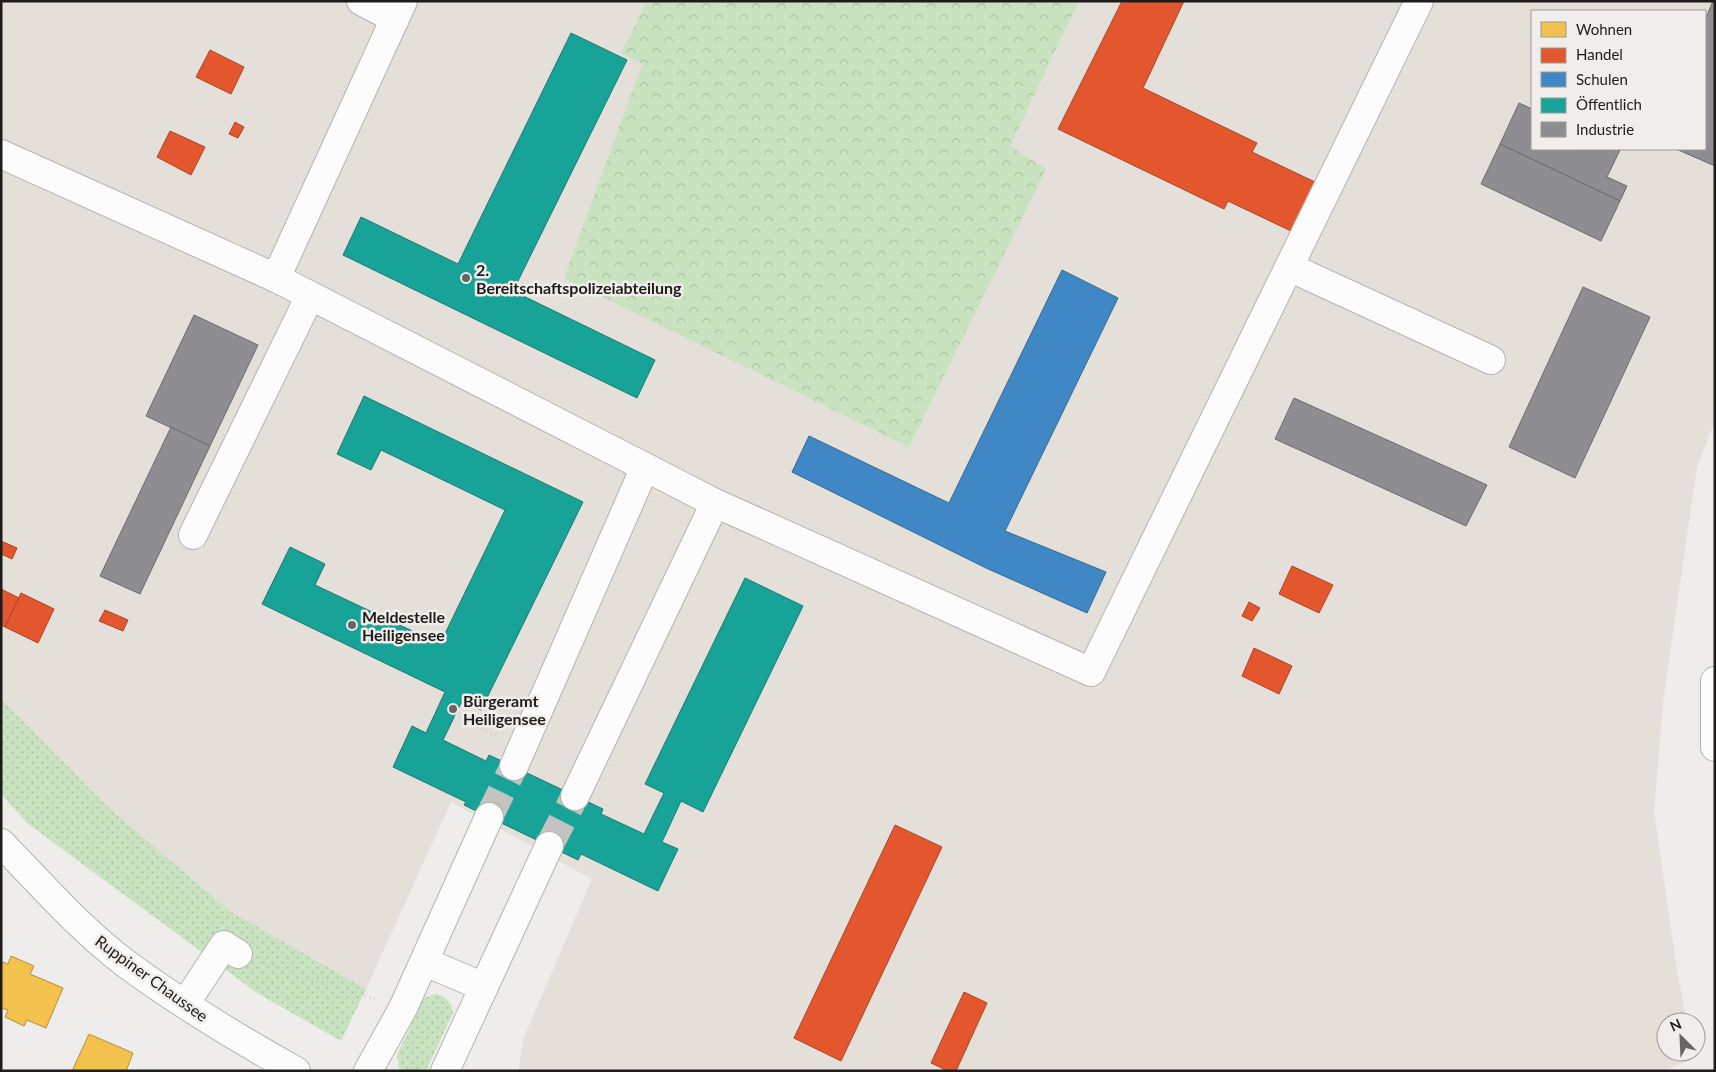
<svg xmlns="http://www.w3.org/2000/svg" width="1716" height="1072" font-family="Lato,sans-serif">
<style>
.built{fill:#e4dfd9;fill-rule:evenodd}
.grass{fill:url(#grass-dots)}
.forest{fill:url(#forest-crowns)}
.homes{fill:#f2c14e;stroke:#b2903f}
.shops{fill:#e4572e;stroke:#a84528}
.schools{fill:#3f88c5;stroke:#356892}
.public{fill:#17a398;stroke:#197a72}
.industry{fill:#8d8d92;stroke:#6b6b6e}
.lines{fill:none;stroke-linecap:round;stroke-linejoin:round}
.minor-tunnel{stroke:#c5c3c1;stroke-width:28;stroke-dasharray:28 14;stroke-linecap:butt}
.minor-casing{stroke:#b4b3b1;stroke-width:30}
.major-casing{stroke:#b4b3b1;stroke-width:30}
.highway-casing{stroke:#b4b3b1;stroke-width:30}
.path{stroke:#cccccb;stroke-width:3;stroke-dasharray:1 4;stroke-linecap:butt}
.minor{stroke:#fdfcfc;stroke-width:28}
.major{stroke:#fdfcfc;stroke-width:28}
.highway{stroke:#fdfcfc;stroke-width:28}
.poi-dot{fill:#666564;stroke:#f0edea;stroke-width:2}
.labels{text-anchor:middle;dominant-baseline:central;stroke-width:5;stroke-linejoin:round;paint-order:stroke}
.poi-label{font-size:16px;font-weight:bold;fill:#1d1c1b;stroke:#f0edea;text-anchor:start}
.street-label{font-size:16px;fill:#1d1c1b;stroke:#f0edea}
</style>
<defs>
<pattern id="grass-dots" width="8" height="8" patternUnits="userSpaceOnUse" patternTransform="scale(1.25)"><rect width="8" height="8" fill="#c9e3c1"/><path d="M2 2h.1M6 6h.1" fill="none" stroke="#acc2a5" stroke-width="1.8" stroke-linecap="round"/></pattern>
<pattern id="forest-crowns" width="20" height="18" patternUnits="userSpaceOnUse" patternTransform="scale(1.25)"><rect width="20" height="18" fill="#c9e3c1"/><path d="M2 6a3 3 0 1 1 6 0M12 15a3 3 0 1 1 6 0" fill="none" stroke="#acc2a5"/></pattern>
</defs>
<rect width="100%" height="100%" fill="#efedeb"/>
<path class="built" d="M1,1h1714v420l-18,46 -33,228 -10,115 23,160 10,52h-21v30h27l-4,8 -24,11h-1147l6,-34 68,-158 -141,-77 -85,187 -136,-78 -120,-102 -109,-110zM1532,11h173v138h-173z"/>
<g class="grass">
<polygon points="1,699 110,809 230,911 366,989 341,1041 257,993 27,823 1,794"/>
<path d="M436,994c10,2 16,9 17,19l-26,56 -24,2 -4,-3 -2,-13 27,-57z"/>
</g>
<polygon class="forest" points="647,1 1079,1 1010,146 1046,169 909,447 564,278 642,64 621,53"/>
<g class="homes">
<polygon points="11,956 34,966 30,974 63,988 46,1028 27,1020 24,1026 5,1017 8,1010 1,1008 1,965 3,962 8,964"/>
<polygon points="89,1034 133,1053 126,1071 72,1071"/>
</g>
<g class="shops">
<polygon points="1122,1 1184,1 1143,88 1257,143 1252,152 1315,182 1291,231 1228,201 1224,209 1058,129"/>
<polygon points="210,50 244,67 231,94 196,77"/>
<polygon points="235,122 244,127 238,138 229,134"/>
<polygon points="170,131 205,147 191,175 157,157"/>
<polygon points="1,541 17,548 12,559 1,554"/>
<polygon points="1292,566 1333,585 1319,613 1279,594"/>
<polygon points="1,589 19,598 5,627 1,625"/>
<polygon points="21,593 54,609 38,643 5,627"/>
<polygon points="1249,602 1260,608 1252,621 1242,616"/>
<polygon points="105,610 128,620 123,631 99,621"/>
<polygon points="1254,648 1292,666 1279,694 1242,676"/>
<polygon points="895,825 942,847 841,1061 794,1038"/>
<polygon points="964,992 987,1003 956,1071 948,1071 931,1063"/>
</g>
<polygon class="schools" points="1062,270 1118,298 1005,531 1106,572 1087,613 986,568 792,472 809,436 949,503"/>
<g class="public">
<polygon points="571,33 627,60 513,291 655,360 637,398 343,255 361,217 458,264"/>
<polygon points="364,396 583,502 481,710 462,701 443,740 486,761 489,755 603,809 601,814 644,834 664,793 645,784 745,578 803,606 703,812 681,801 662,842 678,849 658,891 581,854 578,860 464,805 466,802 393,767 412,726 426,733 445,692 262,604 290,547 325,564 315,585 440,644 505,510 381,450 371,470 337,454"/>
</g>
<g class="industry">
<polygon points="1713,1 1715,1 1715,166 1676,149 1705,149 1705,20"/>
<polygon points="1519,103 1532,109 1532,149 1620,150 1607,177 1627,186 1620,201 1500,144"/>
<polygon points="1500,144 1620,201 1601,241 1481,184"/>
<polygon points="1583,287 1650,317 1575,478 1509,447"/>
<polygon points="194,315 258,345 210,446 146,416"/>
<polygon points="1294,398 1487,485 1466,526 1275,439"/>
<polygon points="171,427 210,446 140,594 100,576"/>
</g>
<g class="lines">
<g class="minor-tunnel">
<polyline points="489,817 514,766"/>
<polyline points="549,846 575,796"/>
</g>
<defs>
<g id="minor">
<polyline points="361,1 395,19"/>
<polyline points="403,1 276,278 645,467 514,766"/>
<polyline points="1,154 276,278"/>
<polyline points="1289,267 1491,360"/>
<polyline points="645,467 715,503"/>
<polyline points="193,535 310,296"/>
<polyline points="575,796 715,503 1091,672 1419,1"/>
<polyline points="425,962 484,987"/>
<polyline points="185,1004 224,945 238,954"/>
<polyline points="368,1071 403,1008 489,817"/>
<polyline points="445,1071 549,846"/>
</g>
<path id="major" d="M1,843c40,41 78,85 124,120 54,40 112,75 171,108"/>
<polyline id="highway" points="1715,681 1715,747"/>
</defs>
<use href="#minor" class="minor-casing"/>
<use href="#major" class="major-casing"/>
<use href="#highway" class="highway-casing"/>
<g class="path">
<polyline points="455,715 497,736"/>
<polyline points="265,963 375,999"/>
</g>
<use href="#minor" class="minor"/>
<use href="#major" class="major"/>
<use href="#highway" class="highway"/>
</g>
<g class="poi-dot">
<circle cx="466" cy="278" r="5"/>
<circle cx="352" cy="625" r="5"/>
<circle cx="453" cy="709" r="5"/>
</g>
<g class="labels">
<g class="poi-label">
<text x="476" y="269">2.<tspan x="476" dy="18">Bereitschaftspolizeiabteilung</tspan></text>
<text x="362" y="616">Meldestelle<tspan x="362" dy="18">Heiligensee</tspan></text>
<text x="463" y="700">Bürgeramt<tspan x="463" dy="18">Heiligensee</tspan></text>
</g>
<g class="street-label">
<text transform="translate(152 978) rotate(36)">Ruppiner Chaussee</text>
</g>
</g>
<rect width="1716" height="1072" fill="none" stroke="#1d1c1b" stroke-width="5"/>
<rect x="1531" y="10" width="175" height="140" fill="#f0edea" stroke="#9c9997"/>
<rect x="1541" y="22" width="25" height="15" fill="#f2c14e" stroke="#9c9997"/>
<text x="1576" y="35" font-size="15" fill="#1d1c1b">Wohnen</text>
<rect x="1541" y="48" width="25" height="15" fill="#e4572e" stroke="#9c9997"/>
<text x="1576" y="60" font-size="15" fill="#1d1c1b">Handel</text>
<rect x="1541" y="72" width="25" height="15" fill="#3f88c5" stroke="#9c9997"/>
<text x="1576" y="85" font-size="15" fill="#1d1c1b">Schulen</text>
<rect x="1541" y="98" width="25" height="15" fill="#17a398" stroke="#9c9997"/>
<text x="1576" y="110" font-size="15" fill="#1d1c1b">Öffentlich</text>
<rect x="1541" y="122" width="25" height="15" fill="#8d8d92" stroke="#9c9997"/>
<text x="1576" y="135" font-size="15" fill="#1d1c1b">Industrie</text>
<g transform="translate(1681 1037) rotate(336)"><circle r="24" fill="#f0edea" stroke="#9c9997"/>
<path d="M0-4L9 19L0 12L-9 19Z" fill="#666564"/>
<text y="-8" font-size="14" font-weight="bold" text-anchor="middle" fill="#1d1c1b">N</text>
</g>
</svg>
